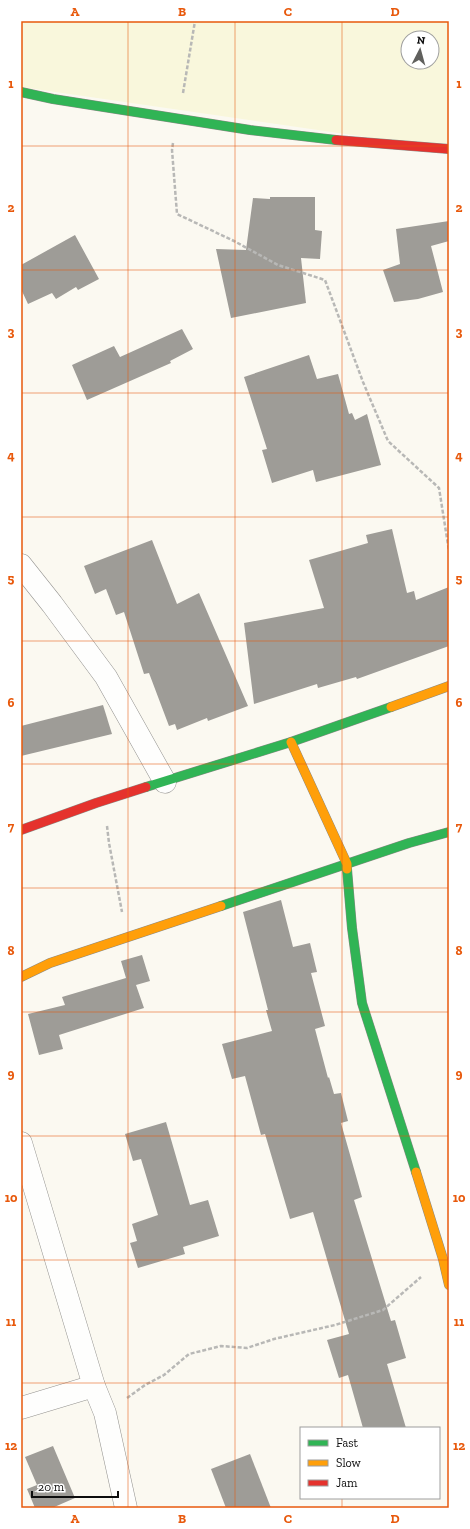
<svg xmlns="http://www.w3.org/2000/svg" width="470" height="1529" font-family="'Zilla Slab',serif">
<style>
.farmland{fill:#f9f7dc;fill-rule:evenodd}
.building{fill:#9e9c97}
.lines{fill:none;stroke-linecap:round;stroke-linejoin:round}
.street-casing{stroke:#949390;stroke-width:23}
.fast-casing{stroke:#8b8a86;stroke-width:10}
.slow-casing{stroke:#8b8a86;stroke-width:10}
.jam-casing{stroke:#8b8a86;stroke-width:10}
.path{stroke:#b8b8b6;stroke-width:2.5;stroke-dasharray:4 2;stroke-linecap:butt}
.street{stroke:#fefefd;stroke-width:22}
.fast{stroke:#30b455;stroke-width:9}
.slow{stroke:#ff9f0a;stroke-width:9}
.jam{stroke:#e5322d;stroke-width:9}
.grid{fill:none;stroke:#e8590c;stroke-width:1;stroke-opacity:0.55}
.neatline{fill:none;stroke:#e8590c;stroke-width:1.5}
.grid-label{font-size:13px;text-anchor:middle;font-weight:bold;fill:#e8590c}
</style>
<rect width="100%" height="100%" fill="#fbf9f1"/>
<path class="farmland" d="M21,21h428v128l-428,-62zM408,38h24v24h-24z"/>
<g class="building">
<polygon points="270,197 315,197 315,230 322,231 320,259 301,258 306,303 231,318 216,249 246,250 253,198 270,199"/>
<polygon points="449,221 449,241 431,246 443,292 418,299 394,302 383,270 400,264 396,229"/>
<polygon points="75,235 99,279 78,290 76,287 56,299 52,293 28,304 21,289 21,265"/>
<polygon points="182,329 193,349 170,361 171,363 87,400 72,365 114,346 120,357"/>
<polygon points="309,355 317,379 338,374 349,414 352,413 355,420 367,414 381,465 316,482 313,470 272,483 262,450 267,449 244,377"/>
<polygon points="392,529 407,593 414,591 416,600 449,587 449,646 357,679 356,677 318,688 317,684 254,704 244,623 324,608 309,560 368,543 366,535"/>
<polygon points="152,540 177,604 199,593 248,706 208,721 207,718 177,730 175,724 169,726 149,673 144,674 124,612 116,615 106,589 95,594 84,566"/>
<polygon points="103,705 112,734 21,756 21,726"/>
<polygon points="281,900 293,947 310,943 317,972 311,973 325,1026 315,1029 328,1078 329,1077 334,1094 341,1093 348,1121 341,1123 362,1197 354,1200 391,1321 395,1320 406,1358 387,1364 406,1428 363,1428 348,1375 339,1378 327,1340 349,1334 313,1212 290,1219 265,1134 261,1135 245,1076 232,1079 222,1044 272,1031 266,1010 268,1010 243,912"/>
<polygon points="142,955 150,981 136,985 144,1008 59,1035 63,1049 39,1055 28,1014 65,1005 62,997 126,978 121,961"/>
<polygon points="166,1122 190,1205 208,1200 219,1236 183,1247 185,1254 138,1268 130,1243 137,1241 132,1224 158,1215 141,1159 133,1161 125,1134"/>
<polygon points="53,1446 75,1498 52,1508 35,1508 27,1489 37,1485 25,1457"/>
<polygon points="250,1454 271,1508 226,1508 211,1469"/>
</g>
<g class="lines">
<defs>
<g id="street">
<polyline points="21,565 52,604 106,677 165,782"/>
<polyline points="21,1143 94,1386 105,1413 126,1508"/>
<polyline points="21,1408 94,1386"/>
</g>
<g id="fast">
<polyline points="21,92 53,99 250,130 336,140"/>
<polyline points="146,787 291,742 391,707"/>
<polyline points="347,869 352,928 362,1003 416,1172"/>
<polyline points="221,906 409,843 449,832"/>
</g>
<g id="slow">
<polyline points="391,707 449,686"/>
<polyline points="291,742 347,864 347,869"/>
<polyline points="21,977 50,963 221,906"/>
<polyline points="416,1172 443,1259 449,1285"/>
</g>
<g id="jam">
<polyline points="336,140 449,149"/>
<polyline points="21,830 96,803 146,787"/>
</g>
</defs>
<use href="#street" class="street-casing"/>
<use href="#fast" class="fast-casing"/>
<use href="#slow" class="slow-casing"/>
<use href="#jam" class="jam-casing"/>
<g class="path">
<polyline points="183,93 195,21"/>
<polyline points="173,143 172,150 177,214 234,241 278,265 325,280 363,382 388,441 439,488 449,551"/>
<polyline points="107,826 109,843 122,912"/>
<polyline points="127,1398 145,1385 164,1375 189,1354 221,1346 247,1348 274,1339 335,1325 383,1310 421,1277"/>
</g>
<use href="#street" class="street"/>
<use href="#fast" class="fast"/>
<use href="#slow" class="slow"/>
<use href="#jam" class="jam"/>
</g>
<path class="grid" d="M128,21v1487M235,21v1487M342,21v1407M21,146h428M21,270h428M21,393h428M21,517h428M21,641h428M21,764h428M21,888h428M21,1012h428M21,1136h428M21,1260h428M21,1383h428M342,1498v10"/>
<rect width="470" height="1529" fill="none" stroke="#ffffff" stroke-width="44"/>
<rect x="300" y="1427" width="140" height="72" fill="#ffffff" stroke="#9e9e9e"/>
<rect x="308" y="1440" width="20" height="6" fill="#30b455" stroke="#9e9e9e"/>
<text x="336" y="1447" font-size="12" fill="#0d0d0d">Fast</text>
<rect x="308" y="1460" width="20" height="6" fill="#ff9f0a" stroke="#9e9e9e"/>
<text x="336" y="1467" font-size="12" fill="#0d0d0d">Slow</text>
<rect x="308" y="1480" width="20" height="6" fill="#e5322d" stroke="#9e9e9e"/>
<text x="336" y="1487" font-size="12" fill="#0d0d0d">Jam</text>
<g transform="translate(420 50) rotate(6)"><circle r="19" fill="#ffffff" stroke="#9e9e9e"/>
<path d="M0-3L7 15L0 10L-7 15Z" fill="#60605d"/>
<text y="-6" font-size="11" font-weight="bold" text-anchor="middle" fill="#0d0d0d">N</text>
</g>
<path d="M32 1491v6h86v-6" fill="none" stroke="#0d0d0d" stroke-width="2"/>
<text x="38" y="1491" font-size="12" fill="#0d0d0d" stroke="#ffffff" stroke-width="3" paint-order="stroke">20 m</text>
<rect x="22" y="22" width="426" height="1485" class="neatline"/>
<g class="grid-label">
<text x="75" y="16">A</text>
<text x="182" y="16">B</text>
<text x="288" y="16">C</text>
<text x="395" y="16">D</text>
<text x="11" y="88">1</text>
<text x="459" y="88">1</text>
<text x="11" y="212">2</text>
<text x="459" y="212">2</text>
<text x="11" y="336">3</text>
<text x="459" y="336">3</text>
<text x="11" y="460">4</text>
<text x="459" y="460">4</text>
<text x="11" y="583">5</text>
<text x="459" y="583">5</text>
<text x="11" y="707">6</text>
<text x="459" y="707">6</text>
<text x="11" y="831">7</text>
<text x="459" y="831">7</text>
<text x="11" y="955">8</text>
<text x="459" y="955">8</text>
<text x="11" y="1078">9</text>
<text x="459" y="1078">9</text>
<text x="11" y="1202">10</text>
<text x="459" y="1202">10</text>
<text x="11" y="1326">11</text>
<text x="459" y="1326">11</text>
<text x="11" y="1450">12</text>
<text x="459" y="1450">12</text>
<text x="75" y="1523">A</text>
<text x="182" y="1523">B</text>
<text x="288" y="1523">C</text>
<text x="395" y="1523">D</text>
</g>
</svg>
